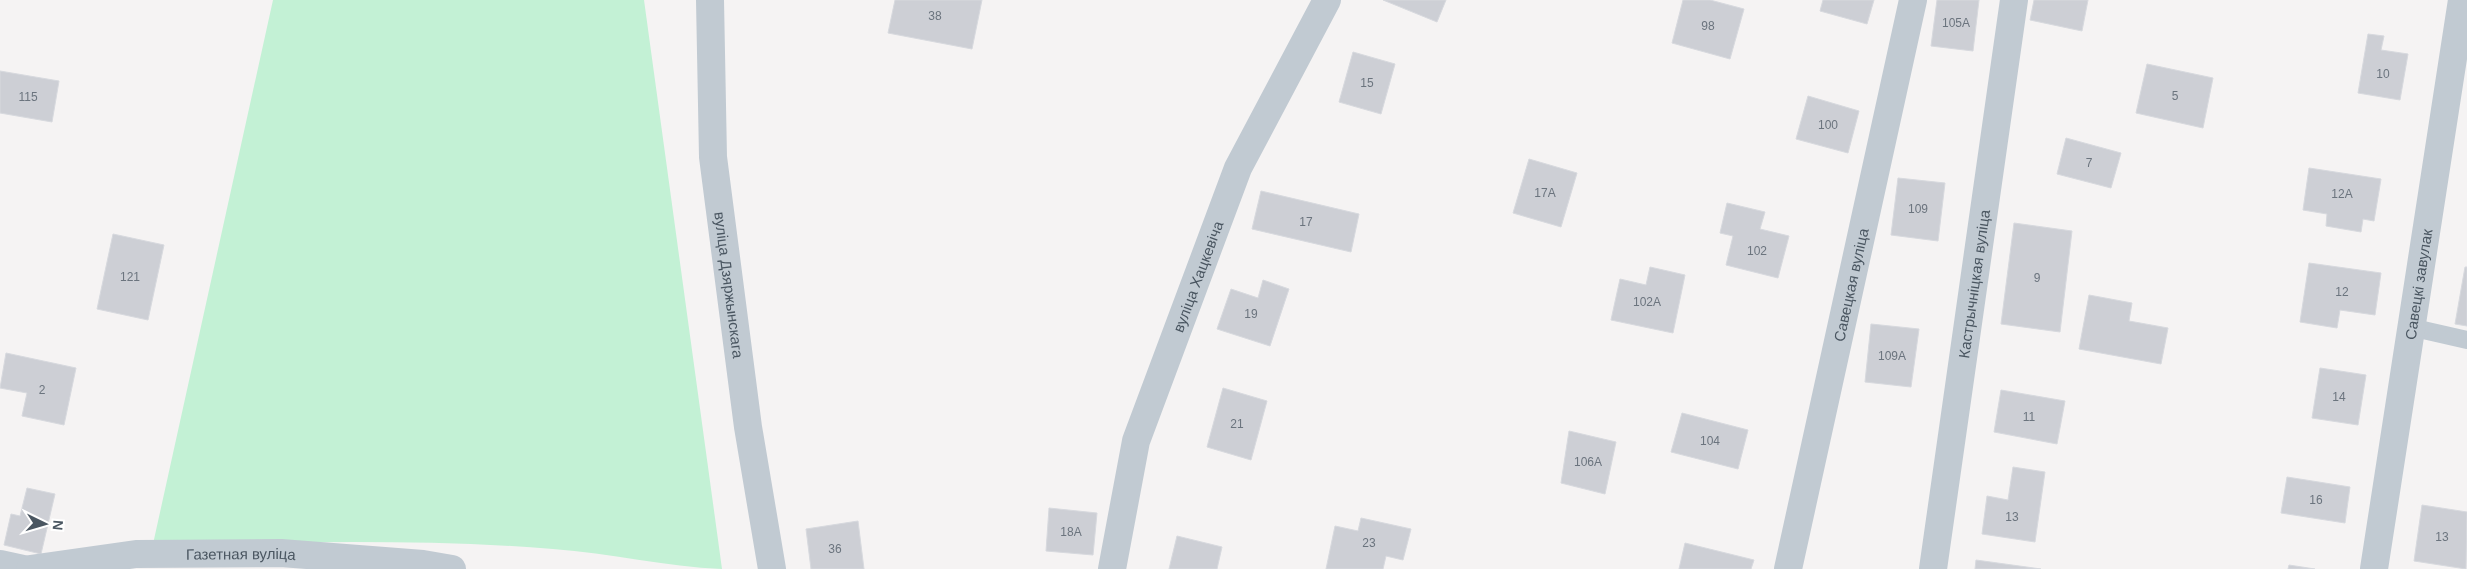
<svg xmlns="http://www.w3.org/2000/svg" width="2467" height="569" font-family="Arial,sans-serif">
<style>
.green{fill:#c3f1d5}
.building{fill:#cdcfd5;stroke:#d7d9de}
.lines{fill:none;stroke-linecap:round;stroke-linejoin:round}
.service{stroke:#c1cad2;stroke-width:18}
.minor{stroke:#c1cad2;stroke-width:28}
.tertiary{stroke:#c1cad2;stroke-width:28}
.labels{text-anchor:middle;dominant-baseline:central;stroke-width:5;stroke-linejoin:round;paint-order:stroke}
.number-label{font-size:12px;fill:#6b747e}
.street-label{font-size:15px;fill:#4a5661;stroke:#fff}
</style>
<rect width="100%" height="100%" fill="#f5f3f3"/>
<path class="green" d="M273,0h371l78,569c-56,-2 -112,-16 -169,-20 -133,-11 -267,-6 -400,-5z"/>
<g class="building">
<polygon points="895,0 982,0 972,49 888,33"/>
<polygon points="1383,0 1446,0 1437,22"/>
<polygon points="1683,0 1710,0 1744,9 1730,59 1672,43"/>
<polygon points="1823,0 1874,0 1867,24 1820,11"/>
<polygon points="1937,0 1979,0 1973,51 1931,46"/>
<polygon points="2034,0 2088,0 2082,31 2030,20"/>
<polygon points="2368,34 2384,36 2381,50 2408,54 2400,100 2358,93"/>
<polygon points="1353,52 1395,64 1381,114 1339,102"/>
<polygon points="2147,64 2213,78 2203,128 2136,113"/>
<polygon points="0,71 59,81 52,122 0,113"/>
<polygon points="1808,96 1859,111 1848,153 1796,139"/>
<polygon points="2066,138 2121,153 2111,188 2057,174"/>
<polygon points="1529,159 1577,173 1561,227 1513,213"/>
<polygon points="2309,168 2381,179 2374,221 2363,219 2361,232 2326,226 2327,214 2303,210"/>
<polygon points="1898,178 1945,183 1938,241 1891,235"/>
<polygon points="1261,191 1359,214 1351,252 1252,229"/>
<polygon points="1727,203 1765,212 1760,229 1789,236 1778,278 1726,265 1733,236 1720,233"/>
<polygon points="2014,223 2072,231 2060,332 2001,324"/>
<polygon points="113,234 164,245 148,320 97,309"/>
<polygon points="2309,263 2381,273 2375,315 2340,310 2337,328 2300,322"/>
<polygon points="1650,267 1685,275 1673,333 1611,320 1620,279 1646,285"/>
<polygon points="2465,267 2467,267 2467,326 2455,324"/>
<polygon points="1263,280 1289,289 1270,346 1217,329 1231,289 1258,298"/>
<polygon points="2089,295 2132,303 2129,321 2168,328 2161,364 2079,349"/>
<polygon points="1871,324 1919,329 1911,387 1865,382"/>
<polygon points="6,353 76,368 64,425 22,416 27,393 0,388"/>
<polygon points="2320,368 2366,375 2358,425 2312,418"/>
<polygon points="1223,388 1267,401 1251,460 1207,447"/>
<polygon points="2001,390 2065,401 2057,444 1994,432"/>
<polygon points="1682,413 1748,430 1738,469 1671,452"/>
<polygon points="1569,431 1616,442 1605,494 1561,483"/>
<polygon points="2013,467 2045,472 2035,542 1982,534 1987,496 2008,500"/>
<polygon points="2287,477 2350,487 2345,523 2281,513"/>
<polygon points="27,488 55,494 41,554 4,545 11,514 20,516"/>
<polygon points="2422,505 2467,512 2466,569 2414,561"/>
<polygon points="1049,508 1097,513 1093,555 1046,551"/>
<polygon points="1361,518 1411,529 1403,560 1386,556 1383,569 1326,569 1335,526 1358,531"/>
<polygon points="858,521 864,569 811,569 806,529"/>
<polygon points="1177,536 1222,547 1217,569 1169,569"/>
<polygon points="1685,543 1754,560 1751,569 1679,569"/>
<polygon points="1976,560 2041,569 1975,569"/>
<polygon points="2289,565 2315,569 2288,569"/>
</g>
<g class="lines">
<polyline class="service" points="2410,327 2467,340"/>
<g class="minor">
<polyline points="0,564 23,569"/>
<path id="s1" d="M30,569l106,-15 145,-1 142,11 29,5"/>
<path id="s2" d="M1112,569l24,-128 102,-273 89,-168"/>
<path id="s3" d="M1788,569l125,-569"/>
<path id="s4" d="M1933,569l81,-569"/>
<path id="s5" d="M2374,569l88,-569"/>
</g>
<path class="tertiary" id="s6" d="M710,0l3,157 35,270 24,142"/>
</g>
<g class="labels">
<g class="number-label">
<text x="935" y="16">38</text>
<text x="1956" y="23">105А</text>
<text x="1708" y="26">98</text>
<text x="2383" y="74">10</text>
<text x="1367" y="83">15</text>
<text x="2175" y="96">5</text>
<text x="28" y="97">115</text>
<text x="1828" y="125">100</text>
<text x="2089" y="163">7</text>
<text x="1545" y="193">17А</text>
<text x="2342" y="194">12А</text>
<text x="1918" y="209">109</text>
<text x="1306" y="222">17</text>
<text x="1757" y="251">102</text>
<text x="130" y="277">121</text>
<text x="2037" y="278">9</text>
<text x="2342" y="292">12</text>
<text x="1647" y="302">102А</text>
<text x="1251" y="314">19</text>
<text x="1892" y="356">109А</text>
<text x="42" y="390">2</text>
<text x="2339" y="397">14</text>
<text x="2029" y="417">11</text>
<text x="1237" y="424">21</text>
<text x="1710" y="441">104</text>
<text x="1588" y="462">106А</text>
<text x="2316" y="500">16</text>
<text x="2012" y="517">13</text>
<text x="1071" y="532">18А</text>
<text x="2442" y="537">13</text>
<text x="1369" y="543">23</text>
<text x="835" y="549">36</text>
</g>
<g class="street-label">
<text stroke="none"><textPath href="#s2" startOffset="306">вуліца Хацкевіча</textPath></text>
<text stroke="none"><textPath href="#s3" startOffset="291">Савецкая вуліца</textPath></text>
<text stroke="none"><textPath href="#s4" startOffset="288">Кастрычніцкая вуліца</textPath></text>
<text stroke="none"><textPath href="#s5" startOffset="288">Савецкі завулак</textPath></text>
<text stroke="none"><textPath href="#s6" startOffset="286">вуліца Дзяржынскага</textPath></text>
<text stroke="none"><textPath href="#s1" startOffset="212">Газетная вуліца</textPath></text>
</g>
</g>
<g transform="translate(45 524) rotate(95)" stroke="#ffffff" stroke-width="4" paint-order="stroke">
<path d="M0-4L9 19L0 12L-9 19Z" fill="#4a5661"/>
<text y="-8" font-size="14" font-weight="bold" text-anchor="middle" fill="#4a5661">N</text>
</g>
</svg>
